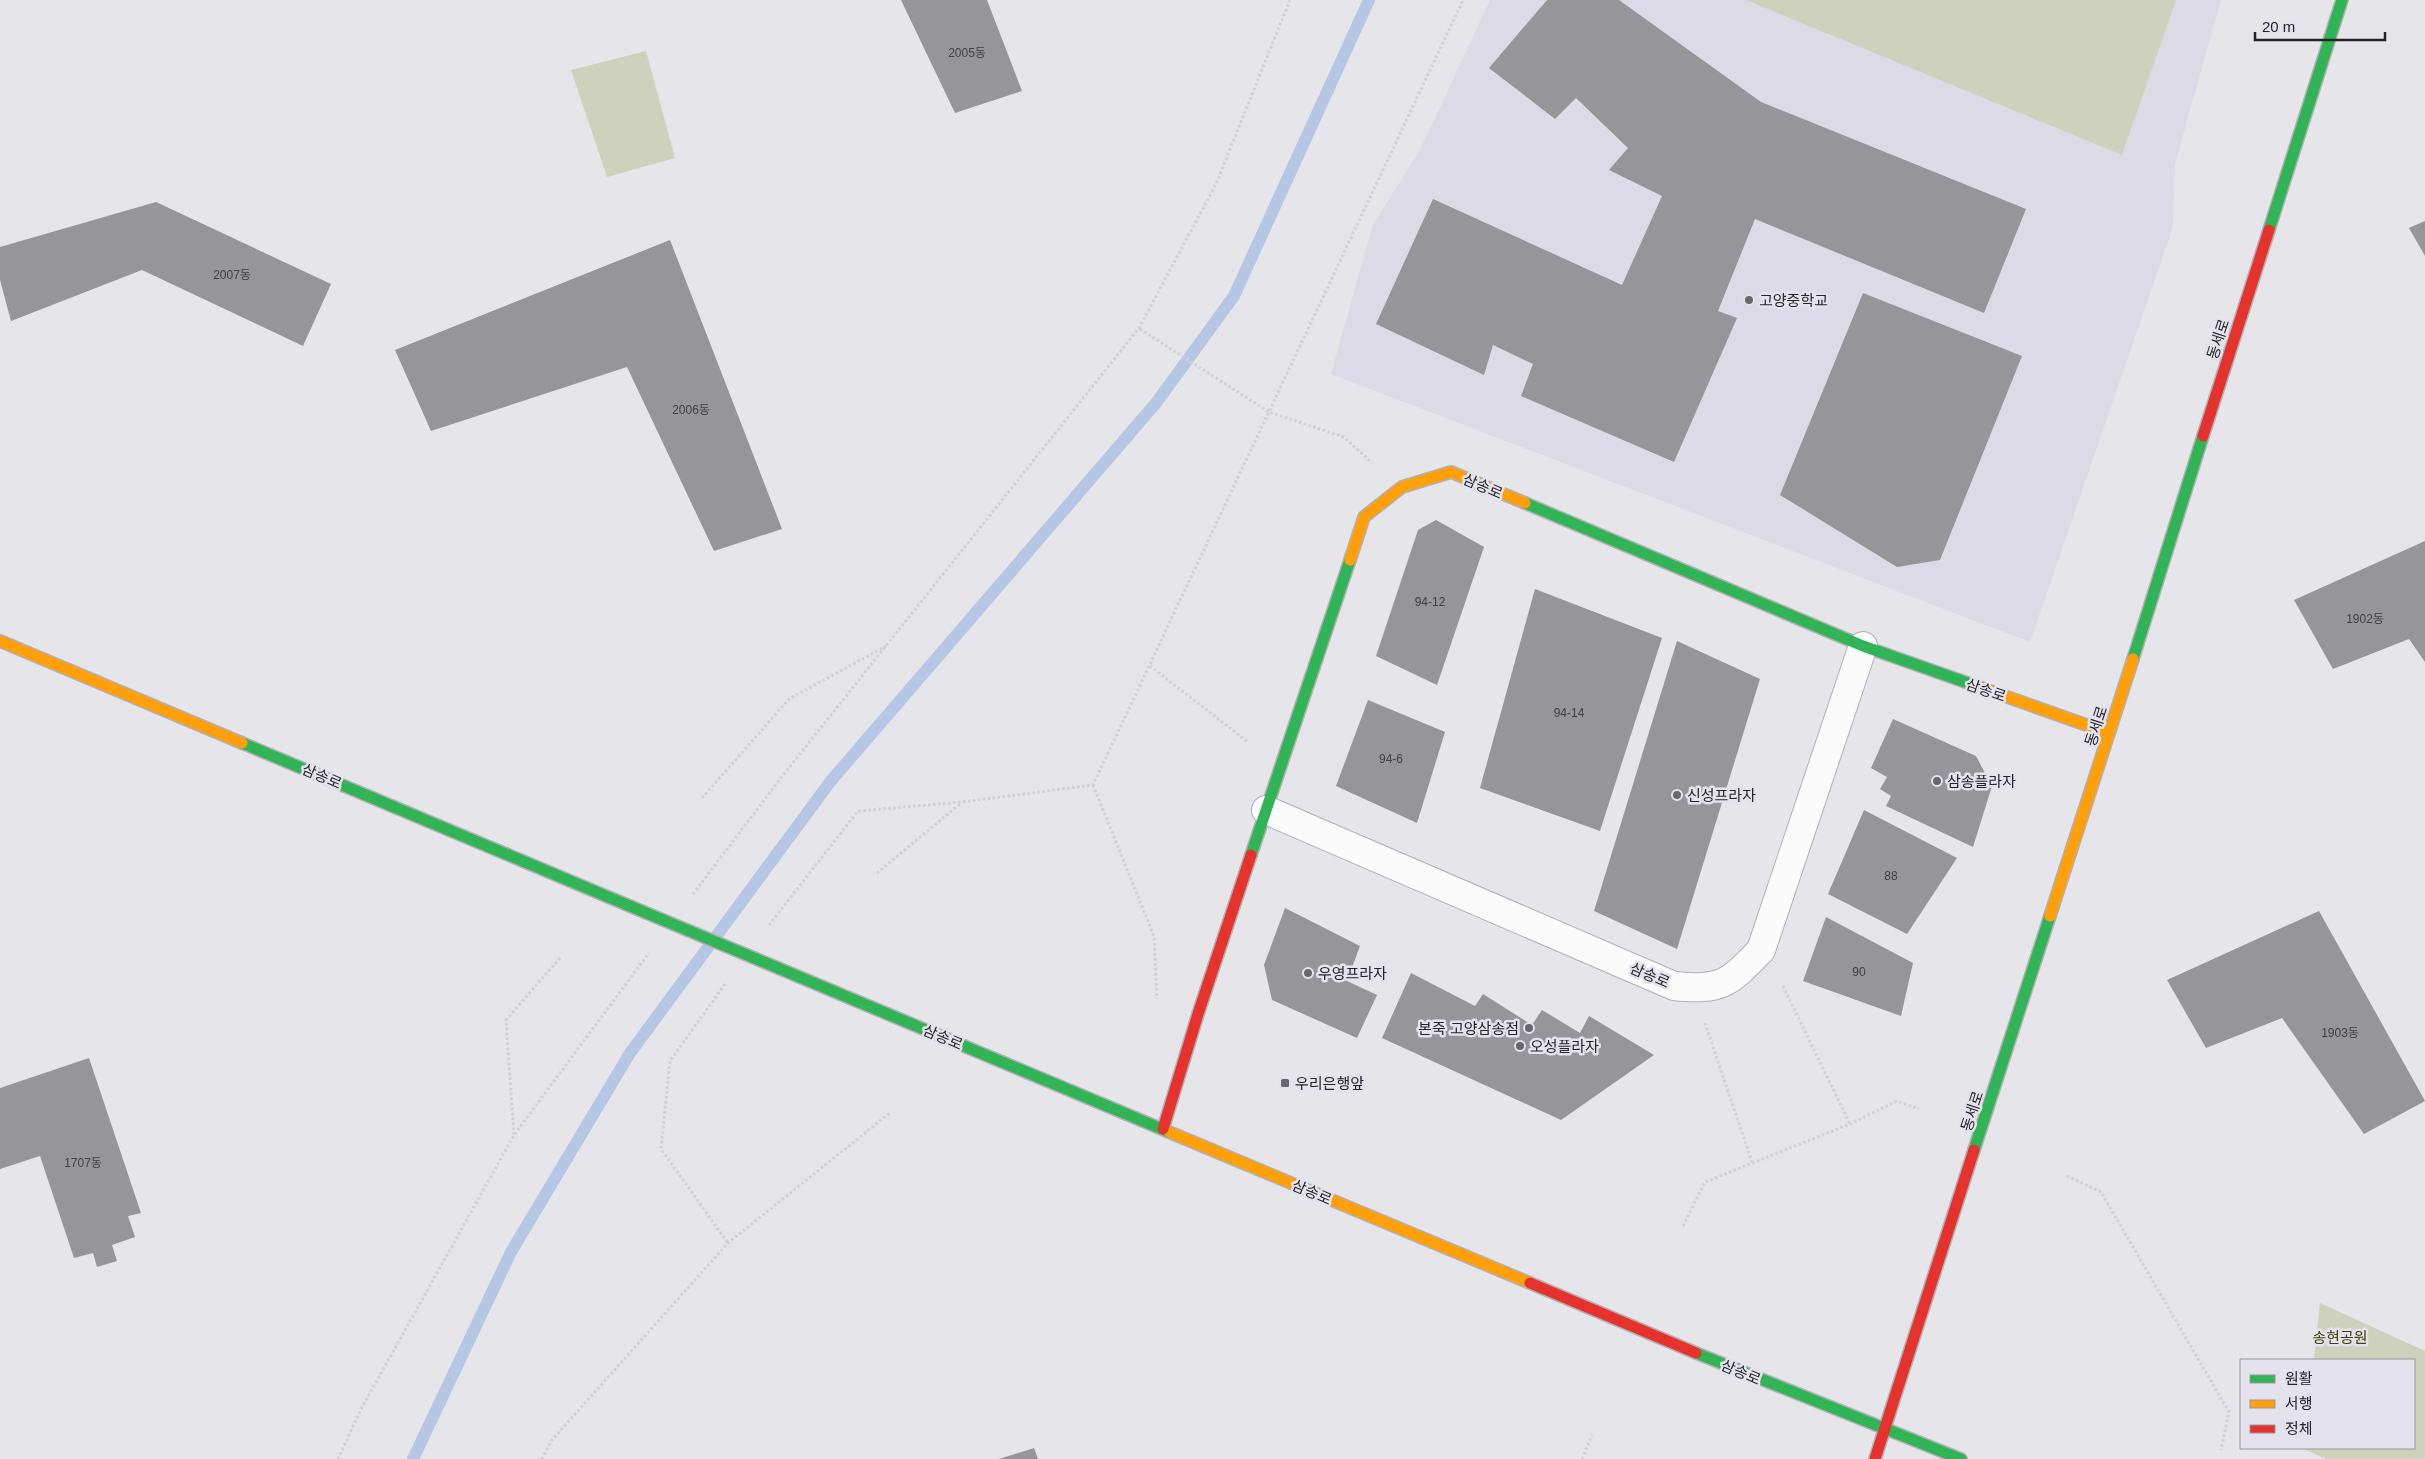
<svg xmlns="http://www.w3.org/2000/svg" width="2425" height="1459" font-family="Arial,'Noto Sans KR',sans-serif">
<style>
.built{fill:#dddae7}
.green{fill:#ced2bc}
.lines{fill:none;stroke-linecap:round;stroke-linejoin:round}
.stream{stroke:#b5c7e5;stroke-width:12}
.building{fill:#969599}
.street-casing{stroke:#b1b0b5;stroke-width:30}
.fast-casing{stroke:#b1b0b5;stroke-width:14}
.slow-casing{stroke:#b1b0b5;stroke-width:14}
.jam-casing{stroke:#b1b0b5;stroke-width:14}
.path{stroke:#d1d1d2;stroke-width:3;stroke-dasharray:2.5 2.5;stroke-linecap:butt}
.street{stroke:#fbfbfc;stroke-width:28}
.fast{stroke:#30b455;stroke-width:11}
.slow{stroke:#ff9f0a;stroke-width:11}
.jam{stroke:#e5322d;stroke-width:11}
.fast-bridge-casing{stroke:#b1b0b5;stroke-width:14;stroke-linecap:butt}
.fast-bridge{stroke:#30b455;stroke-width:11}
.poi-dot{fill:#68686c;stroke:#e4e2ed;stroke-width:2}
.labels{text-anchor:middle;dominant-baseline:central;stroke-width:5;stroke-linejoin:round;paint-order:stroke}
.number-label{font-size:12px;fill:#404044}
.poi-label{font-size:15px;fill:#242428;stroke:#e4e2ed;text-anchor:start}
.street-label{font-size:15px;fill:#242428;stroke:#e4e2ed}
.park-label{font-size:15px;fill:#3d4106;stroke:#e4e2ed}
</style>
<rect width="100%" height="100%" fill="#e5e5ea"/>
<polygon class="built" points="1490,0 2221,0 2175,164 2173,227 2030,642 1331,374 1373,224 1419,152"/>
<g class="green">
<polygon points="1746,0 2176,0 2122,155"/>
<polygon points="646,51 675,158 607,177 571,70"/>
<polygon points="2320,1303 2425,1351 2425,1459 2326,1459 2304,1449 2414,1448 2414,1360 2314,1360"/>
</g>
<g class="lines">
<polyline class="stream" points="413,1459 511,1252 630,1053 830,782 1156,403 1234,296 1369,0"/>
</g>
<g class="building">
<polygon points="901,0 987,0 1022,91 955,113"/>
<polygon points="1547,0 1619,0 1761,102 2026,209 1984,313 1755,219 1718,311 1737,318 1674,462 1521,396 1533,364 1493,345 1484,375 1376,324 1433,199 1622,285 1662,196 1609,170 1628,148 1576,98 1555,119 1489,68"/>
<polygon points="156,202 331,284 303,346 142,270 11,321 0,280 0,247"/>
<polygon points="2425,221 2425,256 2409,228"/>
<polygon points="670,240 782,529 714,551 627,367 431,431 395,350"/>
<polygon points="1863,293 2022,356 1940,560 1897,567 1780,495"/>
<polygon points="1436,520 1484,547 1437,685 1376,656 1418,530"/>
<polygon points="2425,541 2425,662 2409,639 2333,669 2294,600"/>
<polygon points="1535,589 1662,638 1600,831 1480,788"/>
<polygon points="1677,641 1760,679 1677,949 1594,911"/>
<polygon points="1368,700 1445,732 1417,823 1336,786"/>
<polygon points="1893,719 1976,756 1992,786 1973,847 1886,806 1891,796 1880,789 1887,777 1871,768"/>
<polygon points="1864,810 1957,858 1907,934 1828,894"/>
<polygon points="1285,908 1360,946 1347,981 1377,995 1357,1038 1272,1000 1264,965"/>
<polygon points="2319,911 2425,1101 2364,1134 2282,1018 2206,1048 2167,980"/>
<polygon points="1826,917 1913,963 1901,1016 1803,981"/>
<polygon points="1411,973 1475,1006 1483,994 1532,1025 1542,1010 1580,1033 1589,1016 1654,1055 1561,1120 1382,1038"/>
<polygon points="89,1058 141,1213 128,1216 135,1237 112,1245 117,1261 97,1267 93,1253 74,1258 40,1156 0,1169 0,1088"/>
<polygon points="1034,1448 1038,1459 999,1459"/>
</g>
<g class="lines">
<defs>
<path id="street" d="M1266,810l408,176c48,5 55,-3 87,-36l102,-304"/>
<g id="fast">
<polyline points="2269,230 2342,0"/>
<polyline points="1525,503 1863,646 1982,688"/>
<polyline points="2133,659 2203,436"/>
<polyline points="242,743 644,912"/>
<polyline points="1251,855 1350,560"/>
<polyline points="778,968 1169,1132"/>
<polyline points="1974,1150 2050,916"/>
<polyline points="1696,1353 1961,1459"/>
</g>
<g id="slow">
<polyline points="1350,560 1364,517 1402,487 1451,472 1525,503"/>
<polyline points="0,641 242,743"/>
<polyline points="1982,688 2109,733"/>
<polyline points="2050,916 2133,659"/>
<polyline points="1169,1132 1530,1283"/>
</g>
<g id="jam">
<polyline points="2203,436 2269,230"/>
<polyline points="1163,1129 1198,1014 1251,855"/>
<polyline points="1530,1283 1696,1353"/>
<polyline points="1875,1459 1974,1150"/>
</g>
</defs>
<use href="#street" class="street-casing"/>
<use href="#fast" class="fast-casing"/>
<use href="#slow" class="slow-casing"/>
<use href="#jam" class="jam-casing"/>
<g class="path">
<polyline points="1140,329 1269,412 1344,437 1372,463"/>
<polyline points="1150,666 1248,742"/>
<polyline points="1093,785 1154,936 1157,999"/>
<polyline points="702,798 789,699 888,645"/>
<polyline points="877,873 961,803"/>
<polyline points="693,894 780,779 1139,328 1216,184 1290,0"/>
<polyline points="769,925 858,811 962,802 1093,785 1463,0"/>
<polyline points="725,984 670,1061 661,1149 728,1243"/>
<polyline points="1783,986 1850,1124"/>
<polyline points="1705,1023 1752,1162"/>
<polyline points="514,1135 506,1020 561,957"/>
<polyline points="2067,1176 2101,1192 2229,1412 2221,1450"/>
<polyline points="1683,1226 1705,1182 1850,1124 1897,1101 1919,1109"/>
<polyline points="338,1459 361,1409 514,1135 649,953"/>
<polyline points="542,1459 551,1441 728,1243 891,1112"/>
<polyline points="1582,1459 1592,1435"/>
</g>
<use href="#street" class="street"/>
<use href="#fast" class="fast"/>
<use href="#slow" class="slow"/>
<use href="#jam" class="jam"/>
<defs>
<polyline id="fast-bridge" points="644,912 778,968"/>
</defs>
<use href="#fast-bridge" class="fast-bridge-casing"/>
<use href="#fast-bridge" class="fast-bridge"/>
</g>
<g class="poi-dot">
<circle cx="1749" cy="300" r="5"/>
<circle cx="1937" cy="781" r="5"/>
<circle cx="1677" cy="795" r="5"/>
<circle cx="1308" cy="973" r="5"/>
<circle cx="1529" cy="1028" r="5"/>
<circle cx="1520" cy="1046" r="5"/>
<rect x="1280" y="1078" width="10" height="10" rx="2.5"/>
</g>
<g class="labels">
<g class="number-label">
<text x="967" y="53">2005동</text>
<text x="232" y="275">2007동</text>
<text x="691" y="410">2006동</text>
<text x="1430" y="602">94-12</text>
<text x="2365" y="619">1902동</text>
<text x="1569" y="713">94-14</text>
<text x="1391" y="759">94-6</text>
<text x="1891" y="876">88</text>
<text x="1859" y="972">90</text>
<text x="2340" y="1033">1903동</text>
<text x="83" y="1163">1707동</text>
</g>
<g class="poi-label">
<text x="1759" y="300">고양중학교</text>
<text x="1947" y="781">삼송플라자</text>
<text x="1687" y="795">신성프라자</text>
<text x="1318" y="973">우영프라자</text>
<text x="1519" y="1028" text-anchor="end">본죽 고양삼송점</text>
<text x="1530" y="1046">오성플라자</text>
<text x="1295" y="1083">우리은행앞</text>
</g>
<g class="street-label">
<text transform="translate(2218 339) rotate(-72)">동세로</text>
<text transform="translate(1483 486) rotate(23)">삼송로</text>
<text transform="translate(1986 690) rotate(19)">삼송로</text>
<text transform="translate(2096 726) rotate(-72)">동세로</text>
<text transform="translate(322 776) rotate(23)">삼송로</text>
<text transform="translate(1650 975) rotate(23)">삼송로</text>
<text transform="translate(943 1037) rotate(23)">삼송로</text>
<text transform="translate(1972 1111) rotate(-72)">동세로</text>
<text transform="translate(1312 1192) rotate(23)">삼송로</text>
<text transform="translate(1741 1372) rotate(23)">삼송로</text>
</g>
<g class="park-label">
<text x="2340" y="1337">송현공원</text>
</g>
</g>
<rect x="2240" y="1359" width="175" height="90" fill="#e4e2ed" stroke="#97969e"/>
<rect x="2250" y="1375" width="25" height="8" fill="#30b455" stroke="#97969e"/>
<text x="2285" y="1384" font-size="15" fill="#242428">원활</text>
<rect x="2250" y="1400" width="25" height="8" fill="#ff9f0a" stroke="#97969e"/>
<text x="2285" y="1409" font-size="15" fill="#242428">서행</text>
<rect x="2250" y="1425" width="25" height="8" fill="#e5322d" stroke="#97969e"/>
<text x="2285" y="1434" font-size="15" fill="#242428">정체</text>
<path d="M2255 32v8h130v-8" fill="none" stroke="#242428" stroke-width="2.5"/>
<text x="2262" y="32" font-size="15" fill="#242428" stroke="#e4e2ed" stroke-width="4" paint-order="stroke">20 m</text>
</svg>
